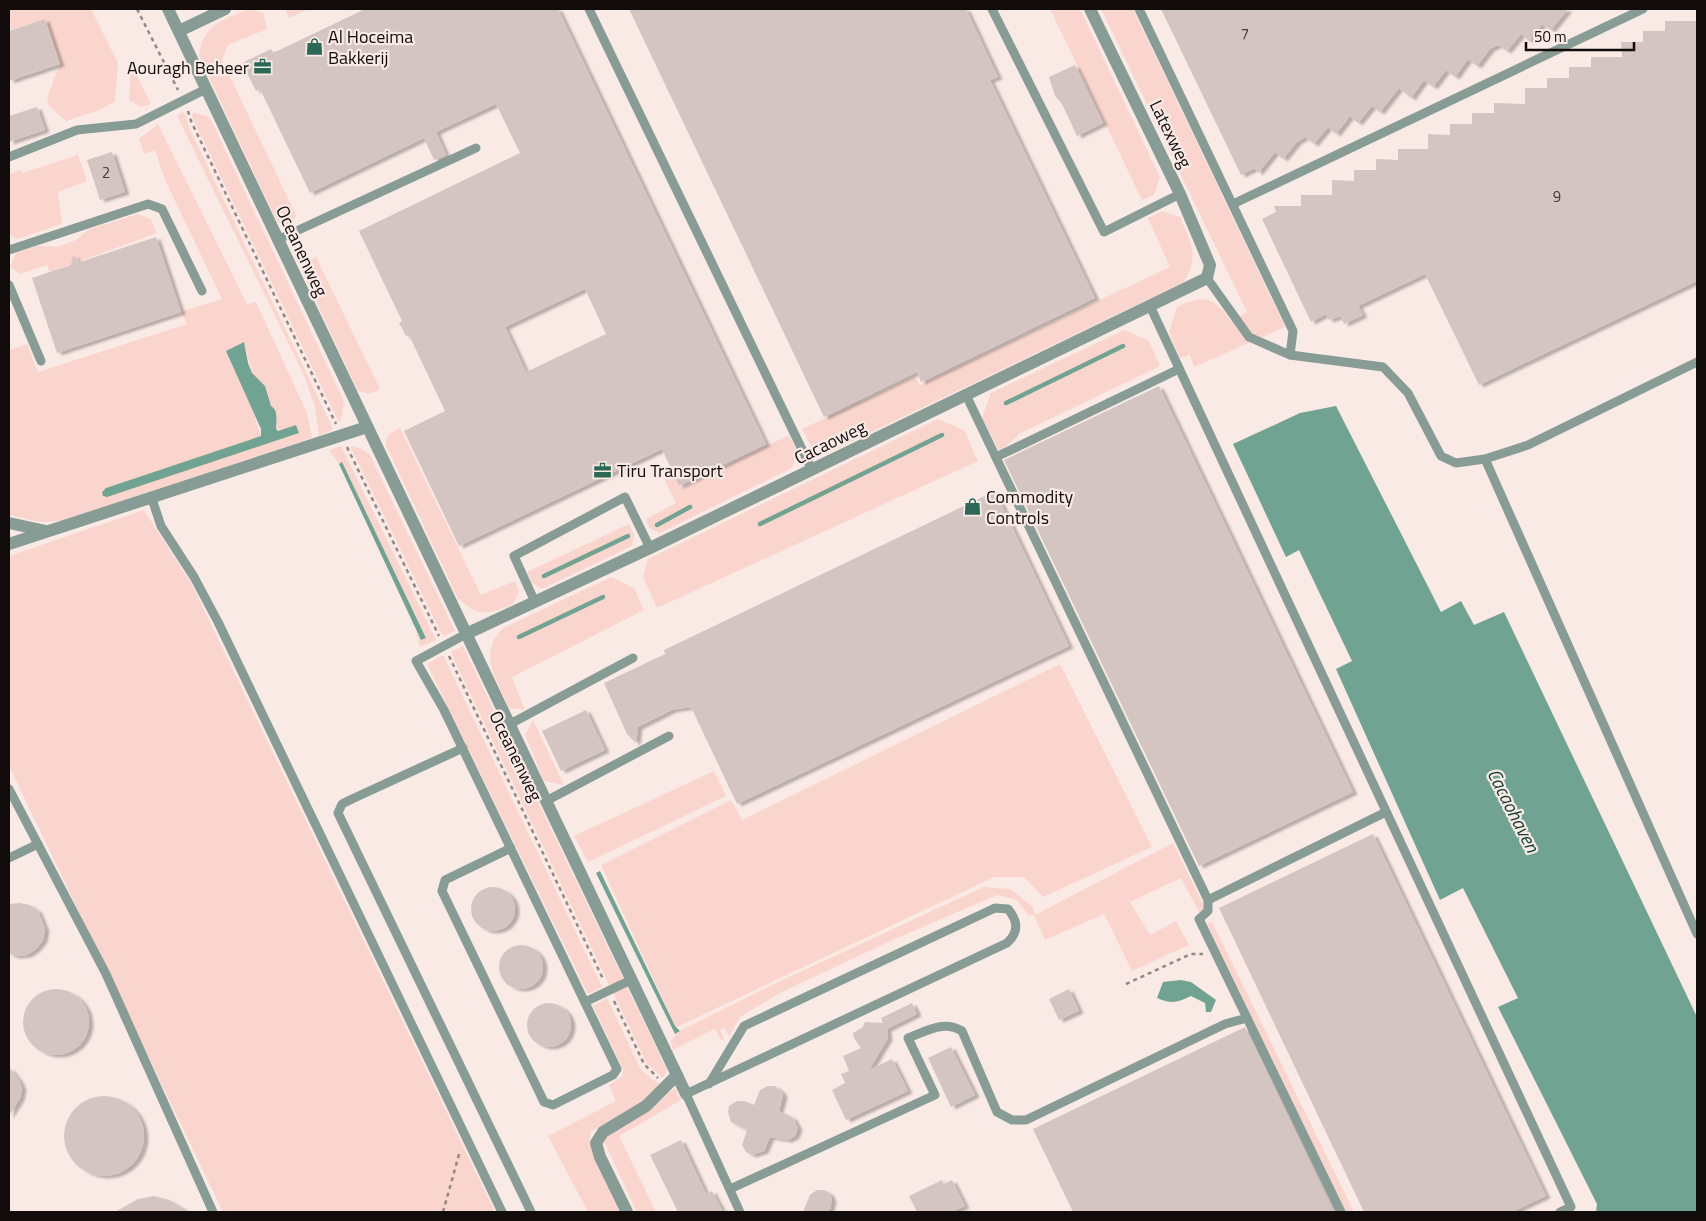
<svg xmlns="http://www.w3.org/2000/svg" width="1706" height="1221" font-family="'Titillium Web',sans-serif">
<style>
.green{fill:#fad5cd;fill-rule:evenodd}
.water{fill:#70a391}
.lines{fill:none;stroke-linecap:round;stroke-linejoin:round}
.stream{stroke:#70a391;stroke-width:4.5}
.building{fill:#d5c5c2;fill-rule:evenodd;filter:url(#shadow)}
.path{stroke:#938885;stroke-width:2.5;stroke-dasharray:4 4;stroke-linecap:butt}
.lane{stroke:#869c94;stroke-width:9}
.street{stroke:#869c94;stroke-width:12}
.labels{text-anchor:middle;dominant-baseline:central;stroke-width:4.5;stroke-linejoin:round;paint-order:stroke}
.number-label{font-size:15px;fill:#423a39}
.poi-label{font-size:18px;fill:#110c0b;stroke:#faeae6;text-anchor:start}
.street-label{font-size:18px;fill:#110c0b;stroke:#faeae6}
.water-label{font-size:19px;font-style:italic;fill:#103d30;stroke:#faeae6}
</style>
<defs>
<filter id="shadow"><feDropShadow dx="4.5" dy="2.5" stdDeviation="1" flood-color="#0004"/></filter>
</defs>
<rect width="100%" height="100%" fill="#faeae6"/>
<g class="green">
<polygon points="9,9 91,9 118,63 115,101 100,110 66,121 49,106 47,98 60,64 45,19 11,30"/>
<path d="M249,9l14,4 4,16 -39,16 -6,15 74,155 -6,11 -13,-4 -78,-166c5,-33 22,-35 50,-47z"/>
<polygon points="285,9 309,9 289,18"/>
<polygon points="1050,9 1080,9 1160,177 1154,195 1142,200"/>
<path d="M1101,9h32l152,318 -91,40 -4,-12 -10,3 -11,-26 8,-25c27,-14 38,-9 54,14l16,-9z"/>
<polygon points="131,64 151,104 141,107 129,100"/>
<polygon points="182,112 186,115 188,125 333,429 319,436 315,407 304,375 177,116"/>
<polygon points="193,112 209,117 213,124 344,401 342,415 339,423 192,117"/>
<path d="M158,124l89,180 9,-2 51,111 5,25 -252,83 -20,1 -31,-7v-165l18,-6 11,28 149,-48 -6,-12 41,-13 -57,-119 -10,-30 -11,4 -5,-15zM244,342l8,31 25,42 -1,14 23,4 -193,62v-7l155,-52 -8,-25z"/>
<polygon points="78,155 87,181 58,192 62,224 17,239 9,234 9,174 21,170 22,173"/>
<path d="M1162,211l18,6c11,28 20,36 4,65l-354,170 -19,-6 -9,-17 113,-52 5,8 250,-118 -22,-49z"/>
<polygon points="138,214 151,219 157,233 50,272 47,265 20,274 10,267 16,253 38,246 57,247 76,240 89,229"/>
<polygon points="316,257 380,389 369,394 358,391 303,274 308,260"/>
<polygon points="1124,330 1149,341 1160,366 1019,434 1000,452 982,418 991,393"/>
<polygon points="938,419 964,430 978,461 657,608 643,577 648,559"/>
<path d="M400,428l81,167 34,-14 4,11 -6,12c-25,11 -34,13 -55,-5l-73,-156 4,-9z"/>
<polygon points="789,435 797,452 792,468 660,533 649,528 646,519 676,503 660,471 669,466 679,486 684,487"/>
<polygon points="341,446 436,640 420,647 415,629 421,640 426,637 342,462 339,464 329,450"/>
<polygon points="350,446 360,448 370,455 455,631 444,636 442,635"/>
<polygon points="144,510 191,583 495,1212 223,1212 9,766 9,556"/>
<polygon points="629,524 634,535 632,546 542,589 532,583 527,572"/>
<path d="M611,577l23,11 10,22 -132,67 13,33 -16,-2c-12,-28 -32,-54 -6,-80z"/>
<polygon points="463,646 667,1070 663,1078 647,1064 454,660 451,652"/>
<polygon points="443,655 602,987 588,994 427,664"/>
<polygon points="1060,664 1152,847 1043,897 1024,877 994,877 677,1027 675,1026 601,865 731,800 742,820"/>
<polygon points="533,720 564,785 544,781 525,735"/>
<polygon points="714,771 726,796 588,862 574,836"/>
<polygon points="1173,843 1206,910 1199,912 1181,878 1130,902 1150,935 1176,921 1189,945 1132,971 1104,914 1045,940 1034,915 1029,916 1017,900 997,895 886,943 778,994 740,1017 729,1036 725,1028 720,1030 724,1039 721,1040 715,1029 673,1050 670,1041 680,1031 776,983 984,887 1010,889 1033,907 1035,915"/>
<polygon points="1212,922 1354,1212 1346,1212 1207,924"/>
<polygon points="607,998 641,1070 659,1084 639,1105 590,1132 590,1141 625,1212 588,1212 548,1136 616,1101 609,1085 622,1076 623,1069 593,1006"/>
<polygon points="675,1088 681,1100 619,1136 656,1212 637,1212 602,1137 634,1120"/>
</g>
<g class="water">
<path d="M244,342l4,21 4,10 13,13 6,20c8,5 5,15 5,23l2,2 18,-6 3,8 -192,64 -4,-1 -1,-4 4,-4 155,-52v-7l-35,-78z"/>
<polygon points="1336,406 1441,612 1461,601 1474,625 1504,612 1697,1017 1697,1212 1596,1212 1597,1204 1498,1007 1518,998 1463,888 1440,900 1336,669 1352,661 1299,550 1286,557 1233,444 1300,413"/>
<polygon points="342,462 426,638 421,640 339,464"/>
<polygon points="600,871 675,1026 680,1031 675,1034 596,873"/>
<path d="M1181,980l10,2 25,18 -5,12h-5l-1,-9 -14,-7c-14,7 -20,8 -34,2l6,-16z"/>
</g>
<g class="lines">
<g class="stream">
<polyline points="1006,403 1123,346"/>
<polyline points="760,524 942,435"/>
<polyline points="657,525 690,507"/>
<polyline points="544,576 628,536"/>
<polyline points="519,637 603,597"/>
</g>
</g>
<g class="building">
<path d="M365,9h193l208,435 -87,42 -17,-37 -203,97 -55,-115 41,-20 -36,-76 -3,1 -7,-13 3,-2 -43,-90 161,-78 -24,-49 -60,28 10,23 -12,5 -10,-22 -114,55 -50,-104 -4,2 -14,-28 29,-14 2,4zM585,289l21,45 -80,38 -21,-45z"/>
<polygon points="629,9 966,9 998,77 990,80 1095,298 921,382 917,372 824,417"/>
<polygon points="1161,9 1568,9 1551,30 1542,24 1529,41 1521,34 1507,51 1498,45 1490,49 1477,66 1468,59 1455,77 1446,70 1433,87 1424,80 1411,98 1399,88 1380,112 1372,106 1358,123 1350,116 1336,134 1328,127 1314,144 1305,137 1297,142 1283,159 1275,152 1258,173 1255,168 1241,175"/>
<polygon points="45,19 60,64 9,81 9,31"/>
<polygon points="1665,21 1697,21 1697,281 1479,385 1425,274 1358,306 1363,315 1344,324 1341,316 1329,320 1326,314 1311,322 1262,219 1276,212 1274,206 1301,206 1301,195 1332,195 1332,180 1354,181 1354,170 1376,170 1376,159 1398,160 1398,149 1428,149 1428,134 1450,135 1450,124 1472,124 1472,113 1494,113 1494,103 1525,104 1525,88 1547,88 1547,78 1569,78 1569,67 1591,67 1591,57 1622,57 1621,42 1643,42 1643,31 1665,31"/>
<polygon points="1075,65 1103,123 1077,136 1062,104 1055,96 1049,77"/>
<polygon points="37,107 45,130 9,142 9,116"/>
<polygon points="112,152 125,192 100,200 87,160"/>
<polygon points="156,237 181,312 57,353 32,278 71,265 73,255 80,262"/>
<polygon points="1159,386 1353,792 1199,866 1004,460"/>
<polygon points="995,491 1069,646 737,804 691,707 672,710 638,727 636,743 627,734 604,683 665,654 664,650"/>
<polygon points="586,710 605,750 561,771 542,731"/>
<polygon points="1373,834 1546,1196 1512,1212 1364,1212 1219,908"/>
<circle cx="493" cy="909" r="22"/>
<polygon points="20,903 30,905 38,911 45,929 43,940 36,949 27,955 16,956 9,954 9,904"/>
<circle cx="521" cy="967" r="22"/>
<circle cx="56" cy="1022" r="33"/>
<polygon points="1069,989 1079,1011 1059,1020 1049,999"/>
<polygon points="912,1003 917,1014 887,1029 888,1038 869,1070 892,1059 908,1091 846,1120 832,1090 845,1083 841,1074 849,1071 843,1056 861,1048 854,1038 853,1033 863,1027 865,1022 883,1023 881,1018"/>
<circle cx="549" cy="1025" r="22"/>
<polygon points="1245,1027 1334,1212 1073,1212 1033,1129"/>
<polygon points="951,1047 975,1095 951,1107 928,1058"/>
<polygon points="9,1067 19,1080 22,1088 20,1098 9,1116"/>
<polygon points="768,1086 775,1086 781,1091 783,1095 779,1111 793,1118 798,1128 795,1136 788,1140 770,1137 764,1151 752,1155 746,1152 742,1145 747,1130 731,1122 728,1112 729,1106 737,1101 744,1101 754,1105 760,1090"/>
<circle cx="104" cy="1136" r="40"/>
<polygon points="681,1140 706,1194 712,1191 723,1212 678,1212 650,1155"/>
<polygon points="942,1180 944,1184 952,1180 965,1206 951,1212 917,1212 909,1196"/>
<polygon points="817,1190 824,1190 830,1194 832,1200 830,1209 827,1212 803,1212 810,1195"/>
<polygon points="154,1196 169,1200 189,1212 115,1212 138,1199"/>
</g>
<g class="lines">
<g class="path">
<polyline points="137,9 178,90"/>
<polyline points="188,111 191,121 336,424"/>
<polyline points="347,447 439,636"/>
<polyline points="449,656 604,981"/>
<polyline points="1126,984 1191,954 1203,954"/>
<polyline points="614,1001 644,1064 658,1078"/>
<polyline points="443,1212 460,1151"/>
</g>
<g class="lane">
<polyline points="589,9 812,470"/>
<polyline points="992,9 1104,232 1180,194"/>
<polyline points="1139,9 1293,331 1290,355"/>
<polyline points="9,157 77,130 136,124 206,89"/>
<polyline points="1233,204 1643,9"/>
<polyline points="277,240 476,148"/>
<polyline points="9,250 148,204 162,209 202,291"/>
<polyline points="1207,278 1249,337 1290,355 1383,367 1408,393 1441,456 1456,463 1485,459 1528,445 1697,362"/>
<polyline points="9,285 41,361"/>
<polyline points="1150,306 1571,1207 1560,1212"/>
<polyline points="966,395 1208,900 1386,812"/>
<polyline points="996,457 1179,369"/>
<polyline points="1485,459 1697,934"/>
<polyline points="152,499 161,526 194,577 218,622 502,1212"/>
<polyline points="535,602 514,556 625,497 650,548"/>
<polyline points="466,634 416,661 444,710 617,1069 613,1075 553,1105 544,1102 442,891 445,880 511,848"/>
<polyline points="510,724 633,658"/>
<polyline points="463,748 352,799 342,804 338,813 531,1212"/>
<polyline points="9,789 106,974 213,1212"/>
<polyline points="546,801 669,736"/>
<polyline points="9,858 38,844"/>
<polyline points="585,1002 631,980"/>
<polyline points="1247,1018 1341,1212"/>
<path d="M709,1084l35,-58 251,-118 13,1c10,12 11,23 -1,34l-321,151 54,118"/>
<path d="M730,1189l205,-94 -27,-57c19,-7 35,-18 54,-7l35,81 15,8h14l199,-96 22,-6 -48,-99 9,-8v-11"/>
</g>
<g class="street">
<polyline points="168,9 686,1094"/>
<polyline points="179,31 225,9"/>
<polyline points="9,523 46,531"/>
<polyline points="9,544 367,427"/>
<polyline points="466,634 650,548 1207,278 1210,265 1180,194 1090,9"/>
<polyline points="627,1212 600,1157 596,1143 603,1132 646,1106 677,1075"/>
</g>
</g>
<defs>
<symbol id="shop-bare" viewBox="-9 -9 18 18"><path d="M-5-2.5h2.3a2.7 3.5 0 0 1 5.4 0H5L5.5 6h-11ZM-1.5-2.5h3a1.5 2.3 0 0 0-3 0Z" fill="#2b6956" stroke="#faeae6" stroke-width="2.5" paint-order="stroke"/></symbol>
<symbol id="office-bare" viewBox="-9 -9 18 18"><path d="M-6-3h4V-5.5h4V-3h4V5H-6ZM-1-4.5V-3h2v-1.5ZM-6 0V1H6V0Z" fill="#2b6956" stroke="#faeae6" stroke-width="2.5" paint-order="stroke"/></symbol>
</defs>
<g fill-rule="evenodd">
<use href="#shop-bare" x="302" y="34" width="25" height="25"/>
<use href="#office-bare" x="250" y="54" width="25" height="25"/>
<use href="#office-bare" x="590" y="458" width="25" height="25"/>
<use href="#shop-bare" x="960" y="494" width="25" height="25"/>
</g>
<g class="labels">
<g class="number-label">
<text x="1245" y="33">7</text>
<text x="106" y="172">2</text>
<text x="1557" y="196">9</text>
</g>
<g class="poi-label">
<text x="328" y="36">Al Hoceima<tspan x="328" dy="21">Bakkerij</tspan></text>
<text x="249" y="67" text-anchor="end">Aouragh Beheer</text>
<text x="617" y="470">Tiru Transport</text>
<text x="986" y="496">Commodity<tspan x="986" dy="21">Controls</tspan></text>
</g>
<g class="street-label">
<text transform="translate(1171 134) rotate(64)">Latexweg</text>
<text transform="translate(302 251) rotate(65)">Oceanenweg</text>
<text transform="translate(830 442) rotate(-26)">Cacaoweg</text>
<text transform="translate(516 756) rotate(64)">Oceanenweg</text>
</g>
<g class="water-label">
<text transform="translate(1514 810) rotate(63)">Cacaohaven</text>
</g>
</g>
<rect width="1706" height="1221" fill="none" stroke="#110c0b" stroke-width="20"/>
<path d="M1526 42v8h108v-8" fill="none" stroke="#110c0b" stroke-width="2.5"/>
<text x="1534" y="42" font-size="15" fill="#110c0b" stroke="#faeae6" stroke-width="4" paint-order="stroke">50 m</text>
</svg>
